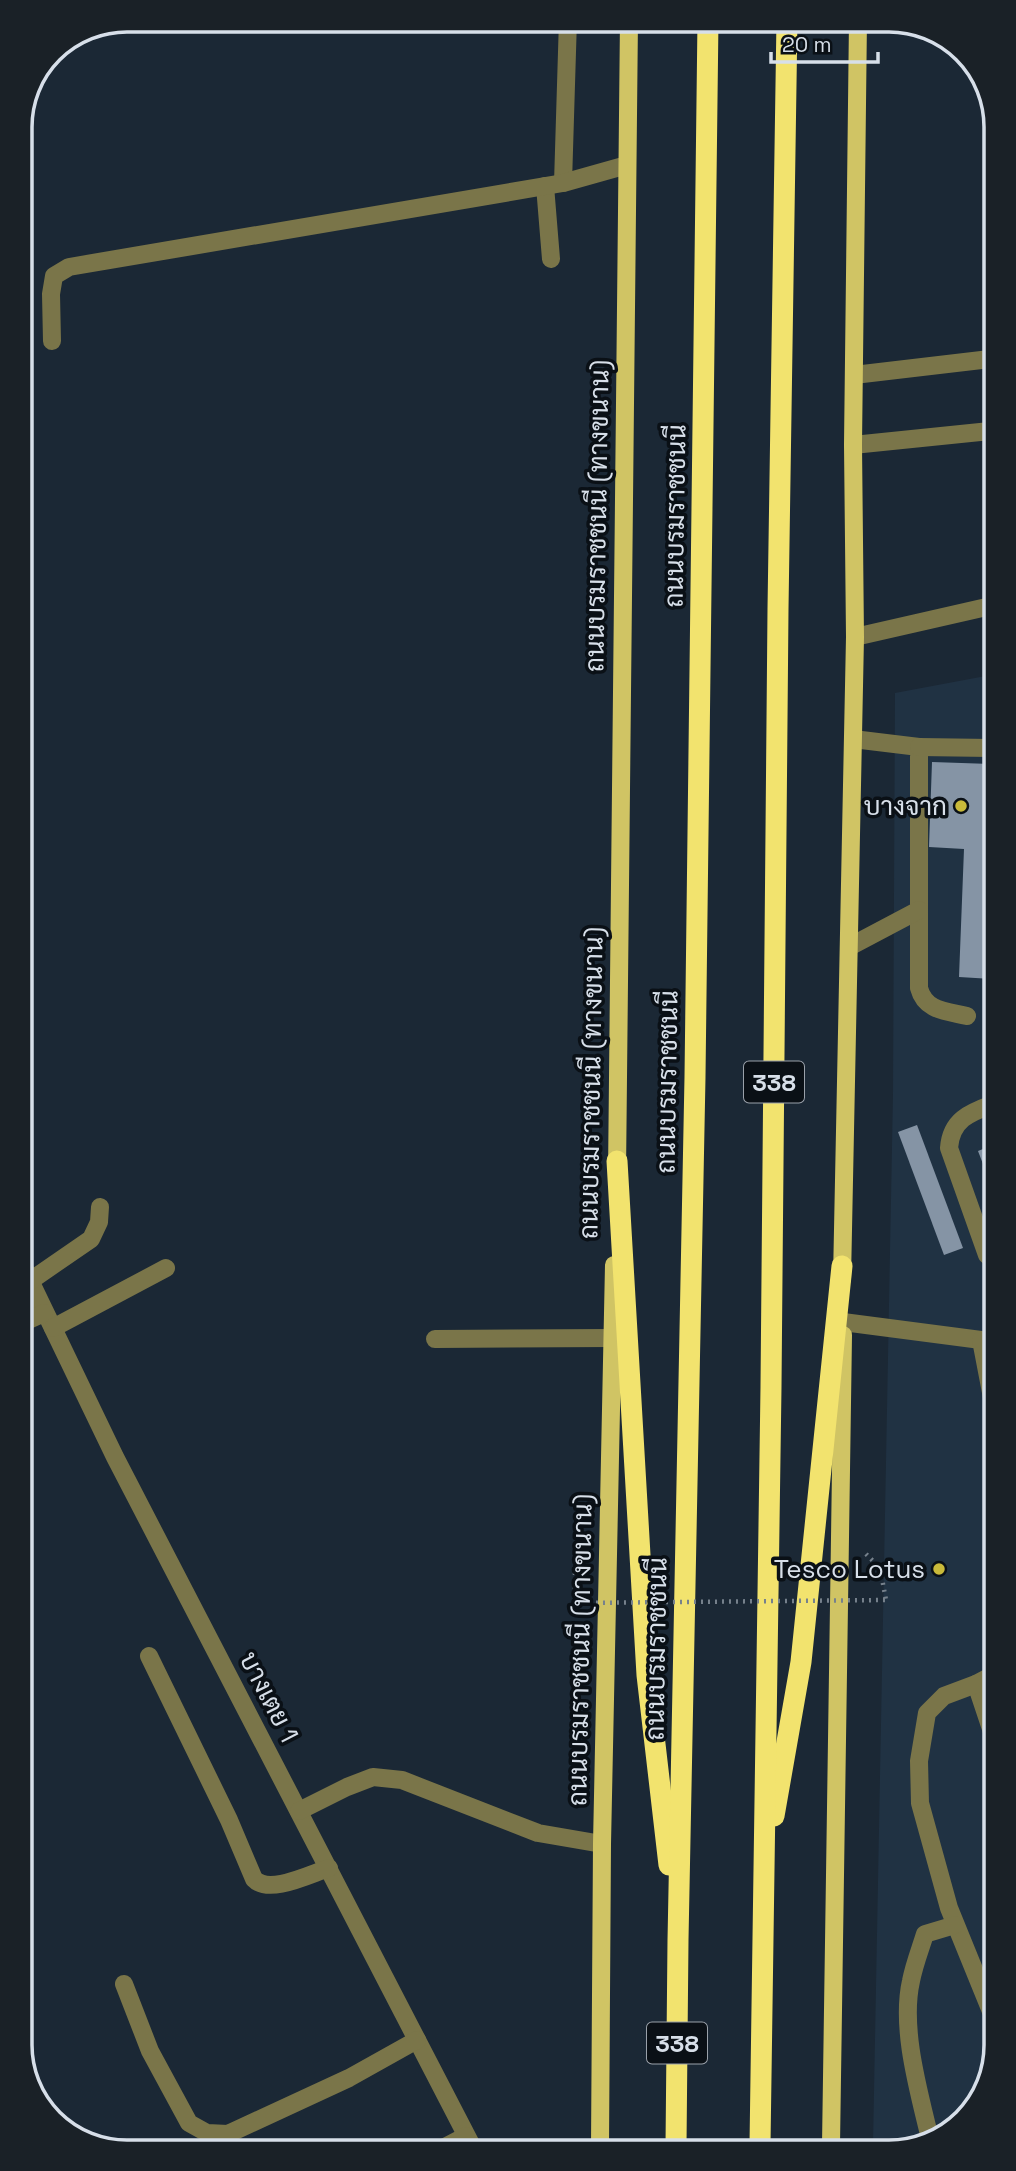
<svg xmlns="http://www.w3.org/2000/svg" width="1016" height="2171" font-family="'Space Grotesk',Sarabun,sans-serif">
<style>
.built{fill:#203243}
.building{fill:#8594a5}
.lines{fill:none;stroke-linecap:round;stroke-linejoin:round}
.path{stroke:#76818c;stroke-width:4.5;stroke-dasharray:2 5;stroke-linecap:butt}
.minor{stroke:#7a7549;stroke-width:18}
.major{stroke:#d0c464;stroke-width:18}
.highway{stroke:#f2e36e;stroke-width:21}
.path-bridge{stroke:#76818c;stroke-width:4.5;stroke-dasharray:2 5;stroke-linecap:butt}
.poi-dot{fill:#c9ba3a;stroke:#0a1016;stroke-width:2.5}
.labels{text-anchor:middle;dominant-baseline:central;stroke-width:7;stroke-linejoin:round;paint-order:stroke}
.shield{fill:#0a1016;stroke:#9aa1aa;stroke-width:2}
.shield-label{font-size:24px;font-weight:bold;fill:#d7dfe9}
.street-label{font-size:26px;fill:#d7dfe9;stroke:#0a1016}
.poi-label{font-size:26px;fill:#d7dfe9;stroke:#0a1016;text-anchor:end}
.rim{fill:none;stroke:#d7dfe9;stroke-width:3.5}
</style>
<rect width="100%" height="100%" fill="#1b2835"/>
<polygon class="built" points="991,675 997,2045 978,2104 930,2144 873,2144 893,1094 895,693"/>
<g class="building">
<polygon points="932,762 991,764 992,979 959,977 964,849 929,847"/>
<polygon points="917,1125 963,1248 944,1255 898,1132"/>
<polygon points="993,1145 993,1190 978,1151"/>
</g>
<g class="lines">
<g class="path">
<polyline points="866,1554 880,1568 886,1600"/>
<polyline points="575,1603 575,1559 582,1556"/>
</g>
<g class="minor">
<polyline points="563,183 568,19"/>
<polyline points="545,186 551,259"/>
<polyline points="52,341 51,294 54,276 69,267 563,183 627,165"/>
<polyline points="854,375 990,359"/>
<polyline points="853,445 990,431"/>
<polyline points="855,637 991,606"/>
<path d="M853,739l66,8v241c6,23 27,23 48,28"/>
<polyline points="919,747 991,748"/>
<polyline points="849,947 919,910"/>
<path d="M993,1104c-24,9 -42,16 -44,44l38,107 7,6"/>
<polyline points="24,1268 115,1457 473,2148"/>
<polyline points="24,1282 30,1281 91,1239 99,1222 100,1207"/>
<polyline points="24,1322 44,1313"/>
<polyline points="843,1322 981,1340"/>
<polyline points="53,1328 166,1268"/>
<polyline points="435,1339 613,1338"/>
<polyline points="994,1340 981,1340 994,1408"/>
<path d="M149,1656l80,164 25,59c15,16 56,-5 75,-11"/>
<polyline points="995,1674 976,1684 996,1744"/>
<polyline points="976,1684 944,1696 927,1713 919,1761 920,1803 949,1908 997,2026"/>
<polyline points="299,1811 347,1787 373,1777 402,1780 538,1833 602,1844"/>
<polyline points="124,1984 150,2051 189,2123 207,2133 228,2134 349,2078 417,2040"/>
<path d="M931,2143c-11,-48 -31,-113 -20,-162 3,-16 9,-31 14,-47l30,-9"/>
<polyline points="443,2148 466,2136"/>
</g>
<g class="major">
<polyline points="617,1174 629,19"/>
<polyline points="842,1279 855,637 853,445 858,19"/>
<polyline points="831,2145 843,1335"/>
<polyline points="600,2147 602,1844 614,1265"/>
</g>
<g class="highway">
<polyline points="617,1161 647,1675 669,1865"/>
<polyline points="774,1816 801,1662 842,1266"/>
<polyline points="760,2145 771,1387 778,609 787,19"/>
<polyline points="676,2146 678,1940 695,1077 708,19"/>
</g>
<polyline class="path-bridge" points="575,1603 886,1600"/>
</g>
<g class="poi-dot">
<circle cx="961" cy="806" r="7"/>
<circle cx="939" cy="1569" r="7"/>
</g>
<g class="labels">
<g class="shield">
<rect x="744" y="1061.5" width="60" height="41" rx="5"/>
<rect x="647" y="2022.5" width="60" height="41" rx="5"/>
</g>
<g class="shield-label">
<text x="774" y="1082">338</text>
<text x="677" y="2043">338</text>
</g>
<g class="street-label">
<text transform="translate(597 516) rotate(-89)">ถนนบรมราชชนนี (ทางขนาน)</text>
<text transform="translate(675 516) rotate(-89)">ถนนบรมราชชนนี</text>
<text transform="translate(667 1082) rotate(-89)">ถนนบรมราชชนนี</text>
<text transform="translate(591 1083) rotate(-89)">ถนนบรมราชชนนี (ทางขนาน)</text>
<text transform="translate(656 1649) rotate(-89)">ถนนบรมราชชนนี</text>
<text transform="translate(580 1650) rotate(-89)">ถนนบรมราชชนนี (ทางขนาน)</text>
<text transform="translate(269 1697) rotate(63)">บางเตย 1</text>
</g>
<g class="poi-label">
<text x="947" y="806">บางจาก</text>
<text x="925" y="1569">Tesco Lotus</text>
</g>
</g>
<path d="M0 0H1016V2171H0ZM127 32H889A95 95 0 0 1 984 127V2045A95 95 0 0 1 889 2140H127A95 95 0 0 1 32 2045V127A95 95 0 0 1 127 32Z" fill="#1a2127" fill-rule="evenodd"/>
<path class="rim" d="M127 32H889A95 95 0 0 1 984 127V2045A95 95 0 0 1 889 2140H127A95 95 0 0 1 32 2045V127A95 95 0 0 1 127 32Z"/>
<path d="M771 52v10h107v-10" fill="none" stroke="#d7dfe9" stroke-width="3.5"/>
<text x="782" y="52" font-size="21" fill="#d7dfe9" stroke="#0a1016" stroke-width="5" paint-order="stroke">20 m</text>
</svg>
